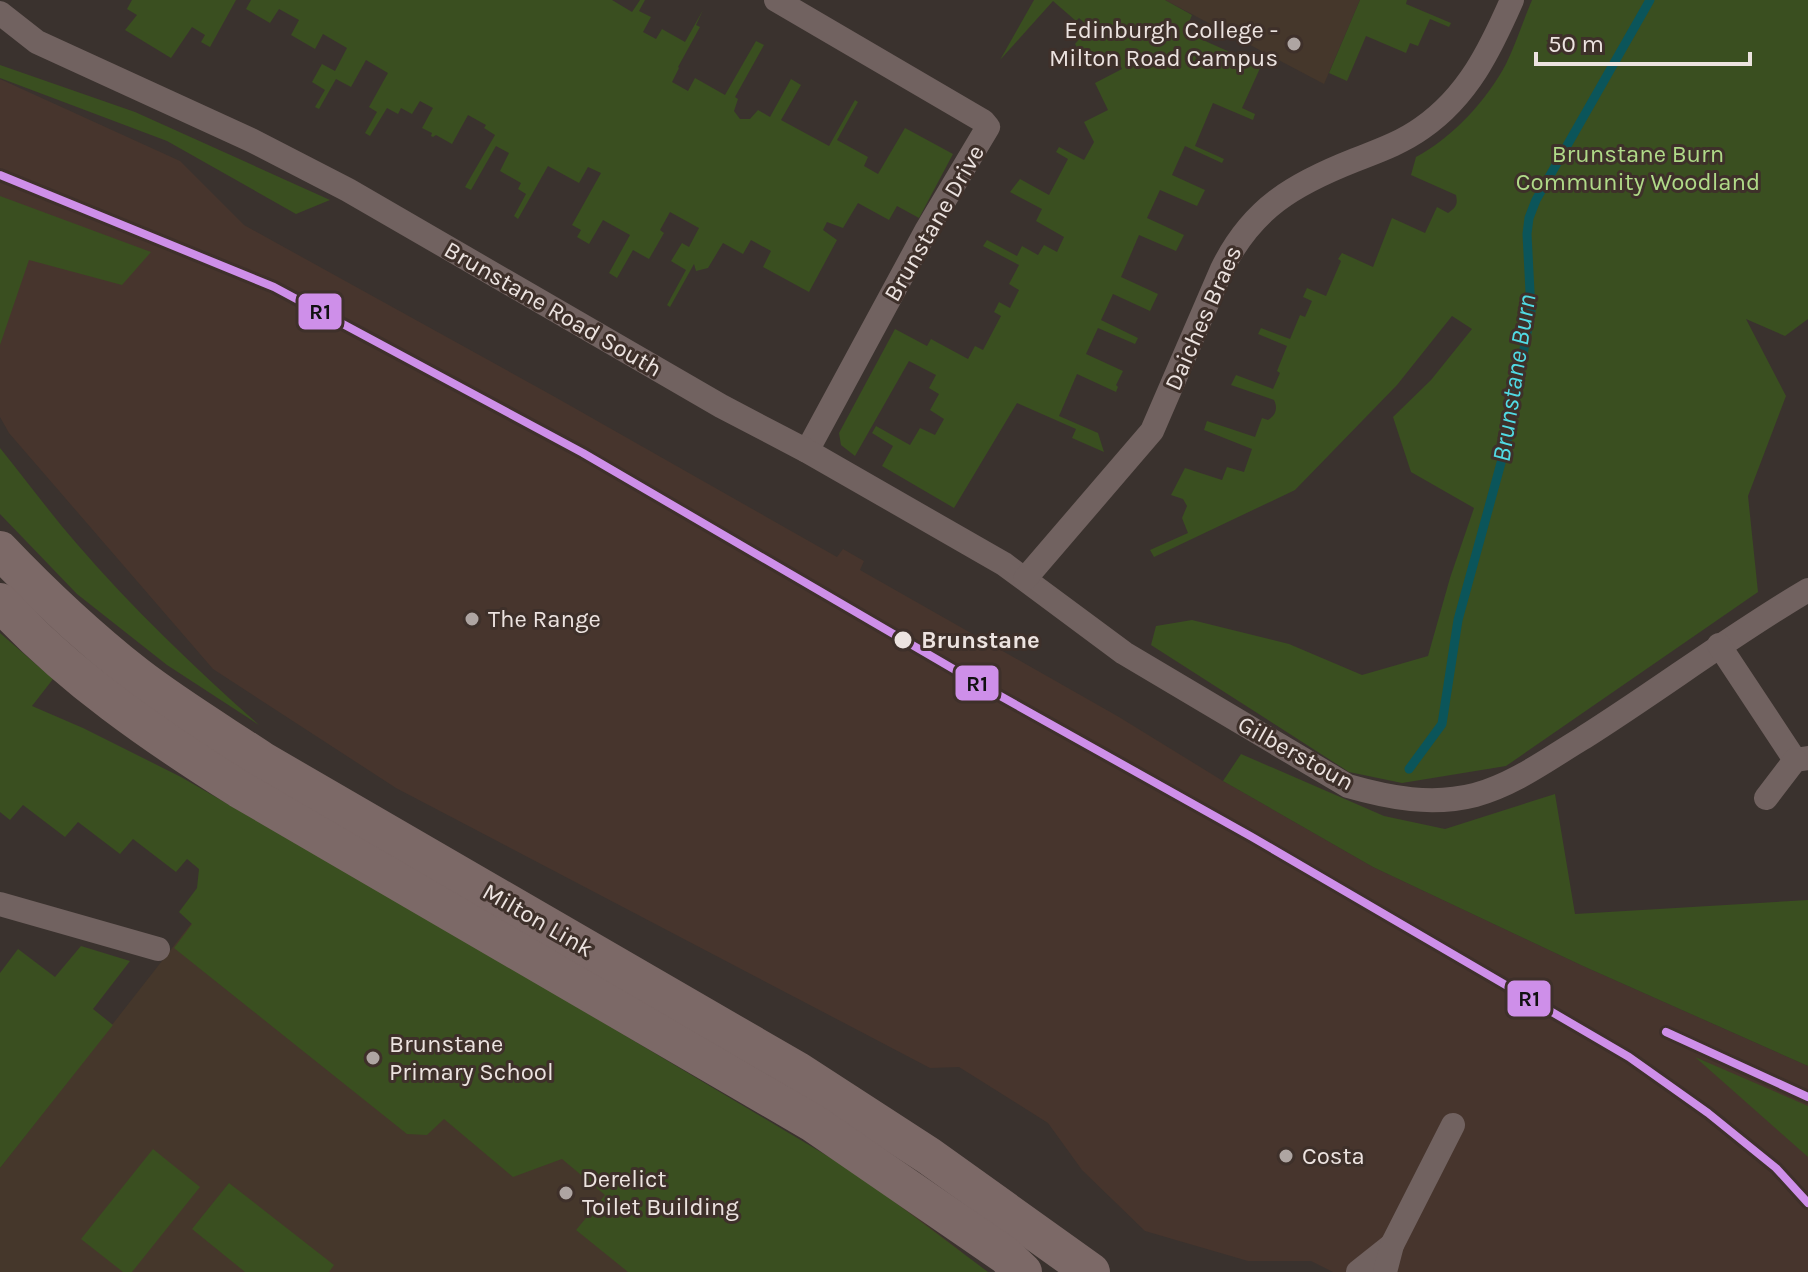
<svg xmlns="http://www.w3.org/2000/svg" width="1808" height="1272" font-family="Karla,sans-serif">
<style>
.built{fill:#47352d}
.education{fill:#45372b}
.green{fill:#3a4f20}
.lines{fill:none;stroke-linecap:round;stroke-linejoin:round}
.stream{stroke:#0b555a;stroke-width:9}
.minor{stroke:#716260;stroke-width:24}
.primary{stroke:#7c6967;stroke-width:38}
.rail{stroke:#796e6b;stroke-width:6;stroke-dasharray:14 14;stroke-linecap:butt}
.rail-1-casing{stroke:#3e302a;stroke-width:14}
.rail-1{stroke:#ce8fe9;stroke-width:8}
.poi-dot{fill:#aea5a2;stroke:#3e302a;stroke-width:3}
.stop-dot{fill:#ece3e0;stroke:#3e302a;stroke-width:3}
.labels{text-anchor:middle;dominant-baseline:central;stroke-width:6;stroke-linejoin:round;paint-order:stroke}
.poi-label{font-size:24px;fill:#ece3e0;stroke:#3e302a;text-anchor:start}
.park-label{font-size:24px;fill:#b0da88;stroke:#3e302a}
.street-label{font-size:24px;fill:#ece3e0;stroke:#3e302a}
.stop-label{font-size:24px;font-weight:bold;fill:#ece3e0;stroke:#3e302a;text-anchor:start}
.water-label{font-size:26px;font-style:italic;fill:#51dbe4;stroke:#3e302a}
.line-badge{stroke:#3e302a;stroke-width:3}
.pale-badge-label{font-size:22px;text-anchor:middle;font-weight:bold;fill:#111}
</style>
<rect width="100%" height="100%" fill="#3a322e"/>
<polygon class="built" points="0,79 180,161 244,225 555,397 837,557 843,549 864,561 860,570 1119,717 1223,781 1373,867 1583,966 1808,1066 1808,1272 1333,1272 1311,1261 1248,1261 1145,1231 1082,1170 1048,1123 959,1067 930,1068 396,788 213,669 9,433 0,417"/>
<g class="education">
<polygon points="1165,0 1360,0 1324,84"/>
<polygon points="266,828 871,1182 963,1253 967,1272 0,1272 0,1168"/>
</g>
<g class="green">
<polygon points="132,0 236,0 210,47 201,42 205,35 192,27 171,58 125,30 137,15 127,9"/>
<polygon points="251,0 612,0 632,12 640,0 645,0 639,11 651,17 643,32 656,39 662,29 685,42 703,10 696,25 700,27 678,67 679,68 672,82 688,91 695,78 725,95 756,41 764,45 735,97 738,99 734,111 740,119 750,119 758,110 770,117 791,79 801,85 781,120 829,146 855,100 858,102 837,140 868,157 864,166 878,174 905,128 953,154 919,218 897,206 889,220 858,203 843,228 827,222 823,230 837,240 809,292 763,267 771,251 751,240 743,254 723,243 708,268 696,271 694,264 670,307 667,305 686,270 671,261 682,243 689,247 699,228 670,212 660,230 664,233 649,259 633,250 617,278 609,273 630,235 603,220 589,244 577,237 581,230 572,225 601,173 588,167 579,183 548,166 518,219 514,216 526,194 518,189 521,183 500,171 509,153 496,146 471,190 465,187 495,135 484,128 486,125 468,115 452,144 436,135 433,137 431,136 432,133 422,128 433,108 420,101 412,114 401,108 398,114 387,108 370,136 365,133 377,112 369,107 388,73 366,60 351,87 336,79 319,109 315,107 325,90 312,82 322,64 335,71 347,48 323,34 315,49 291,35 299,20 279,9 270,23 246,9"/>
<polygon points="1034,0 1165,0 1192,15 1185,32 1261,66 1242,108 1255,114 1253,120 1213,103 1195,146 1224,159 1222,163 1185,146 1172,175 1205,190 1197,206 1160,190 1147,218 1184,235 1176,251 1139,235 1121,277 1158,294 1150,311 1113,294 1101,320 1138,338 1135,344 1098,328 1086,354 1123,371 1116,385 1118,387 1116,392 1077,374 1059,416 1098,433 1104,452 1072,438 1076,429 1017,403 954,508 882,466 893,446 872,433 876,426 910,445 920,428 935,435 944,419 930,410 939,394 929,388 936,375 909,361 855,456 841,445 839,433 895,329 927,346 931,339 968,359 975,346 983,350 1001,316 994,312 999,302 1010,308 1019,290 1009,284 1019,265 983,246 987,240 1017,256 1022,246 1038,255 1044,245 1057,252 1064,237 1036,221 1042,209 1010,192 1020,179 1049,195 1068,159 1056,152 1059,147 1084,160 1094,142 1084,122 1108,110 1095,83 1122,69 1114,52 1087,65 1075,44 1089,27 1079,18 1076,21 1053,1 1000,60"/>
<polygon points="1360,0 1407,0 1406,4 1451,23 1449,27 1430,19 1418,46 1410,43 1406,53 1366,36 1347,81 1329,73"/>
<path d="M1532,0h276v319l-23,17 -39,-17 40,77 -38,100 10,96 -252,174 -104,17 -53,-11 -198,-127 5,-19 36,-6 97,24 73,31 66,-19 22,-78 24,-70 -63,-36 -18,-55 38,-37 41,-51 -20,-13 -55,69 -102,105 -141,67 -4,-7 38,-17 -6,-15 5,-12 -4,-7 -12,-4 14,-27 37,12 5,-13 17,5 8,-23 -48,-19 3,-9 48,16 7,-19 6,2c8,-5 10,-12 6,-20l-43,-15 5,-10 37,14 7,-16 -3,-2 10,-25 -29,-12 3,-6 29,11 10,-24 5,2 7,-16 -9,-4 4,-9 19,8 15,-35 -3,-2 4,-6 31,14 19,-49 33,15 12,-26 11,6c8,-5 10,-9 8,-18l-45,-20 5,-18c36,-19 71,-57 90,-93 10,-20 17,-43 26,-64z"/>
<polygon points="0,65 135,112 330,200 296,214 167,141 0,78"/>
<polygon points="0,196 151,252 122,285 29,260 0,345"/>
<path d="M0,448c26,32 50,65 77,96 56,65 118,124 182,181l-92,-60 -90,-71 -77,-80z"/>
<polygon points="0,633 53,679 32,706 83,728 181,777 510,967 856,1173 988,1272 628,1272 576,1230 605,1195 562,1159 513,1177 444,1119 427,1135 407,1134 174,948 192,924 179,912 197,888 199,869 187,859 176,872 133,839 120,854 78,822 65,837 23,805 10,820 0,812"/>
<polygon points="1241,754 1384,816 1445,829 1555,794 1575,914 1808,900 1808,1066 1583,966 1373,867 1223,781"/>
<polygon points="81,946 130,961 93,1009 113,1025 0,1168 0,973 18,949 55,977"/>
<polygon points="1695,1057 1808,1106 1808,1157"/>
<polygon points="153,1149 200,1187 132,1272 123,1272 81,1239"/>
<polygon points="229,1183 334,1265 329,1272 245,1272 192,1229"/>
</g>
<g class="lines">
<polyline class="stream" points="1409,769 1442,724 1458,620 1507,441 1531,311 1527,234 1529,218 1536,200 1650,0"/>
<g class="minor">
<polyline points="776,0 983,121 988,127 926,231 807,451"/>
<path d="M0,13l37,29 214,98 97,50 373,216 86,45 197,113 120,89 224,133c42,12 84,20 127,9 40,-11 73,-36 108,-57 76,-48 147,-102 225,-148"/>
<path d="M1025,579l127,-148 70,-162c30,-61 72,-85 133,-109 23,-9 46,-17 67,-32 46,-32 68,-78 90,-128"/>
<polyline points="1719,645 1795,760 1808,758"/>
<polyline points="1766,798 1795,760"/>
<polyline points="0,904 158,949"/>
<polyline points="1358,1272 1392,1245"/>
<polyline points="1385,1272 1392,1245 1453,1125"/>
</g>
<g class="primary">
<path d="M0,550c42,44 88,87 136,125 40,31 85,58 127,86l535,310 131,85 162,116"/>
<path d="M0,602c69,75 153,133 239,187l574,334 192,132 18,17"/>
</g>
<polyline class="rail" points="0,175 274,287 583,453 986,688 1252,837 1629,1057 1708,1113 1776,1168 1808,1203"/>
<defs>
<g id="rail-1">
<polyline points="0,175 274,287 583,453 986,688 1252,837 1629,1057 1708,1113 1776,1168 1808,1203"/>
<polyline points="1666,1032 1808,1097"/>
</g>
</defs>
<use href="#rail-1" class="rail-1-casing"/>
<use href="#rail-1" class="rail-1"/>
</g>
<g class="poi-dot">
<circle cx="1294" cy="44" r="8"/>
<circle cx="472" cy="619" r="8"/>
<circle cx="373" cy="1058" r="8"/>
<circle cx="1286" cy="1156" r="8"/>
<circle cx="566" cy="1193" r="8"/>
</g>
<circle class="stop-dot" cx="903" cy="640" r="10"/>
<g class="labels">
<g class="poi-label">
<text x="1278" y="30" text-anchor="end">Edinburgh College -<tspan x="1278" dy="28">Milton Road Campus</tspan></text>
<text x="488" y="619">The Range</text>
<text x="389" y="1044">Brunstane<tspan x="389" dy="28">Primary School</tspan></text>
<text x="1302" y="1156">Costa</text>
<text x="582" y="1179">Derelict<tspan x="582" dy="28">Toilet Building</tspan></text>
</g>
<g class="park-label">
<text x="1638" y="154">Brunstane Burn<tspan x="1638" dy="28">Community Woodland</tspan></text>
</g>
<g class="street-label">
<text transform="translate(934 223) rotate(-60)">Brunstane Drive</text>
<text transform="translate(553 309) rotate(30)">Brunstane Road South</text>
<text transform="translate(1203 318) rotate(-66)">Daiches Braes</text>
<text transform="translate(1296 753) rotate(29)">Gilberstoun</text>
<text transform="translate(538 920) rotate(30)">Milton Link</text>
</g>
<g class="stop-label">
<text x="921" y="640">Brunstane</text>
</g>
<g class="water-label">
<text transform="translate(1514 378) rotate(-81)">Brunstane Burn</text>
</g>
</g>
<g class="line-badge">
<rect x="297" y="292" width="46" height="39" rx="8" fill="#ce8fe9"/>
<rect x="954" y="664" width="46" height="38" rx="8" fill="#ce8fe9"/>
<rect x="1506" y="979" width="46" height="39" rx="8" fill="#ce8fe9"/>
</g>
<g class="pale-badge-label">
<text x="320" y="319">R1</text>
<text x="977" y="691">R1</text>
<text x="1529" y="1006">R1</text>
</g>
<path d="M1536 52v12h214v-12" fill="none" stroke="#ece3e0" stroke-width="4"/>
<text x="1548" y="52" font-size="24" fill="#ece3e0" stroke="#3e302a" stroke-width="6" paint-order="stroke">50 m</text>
</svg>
